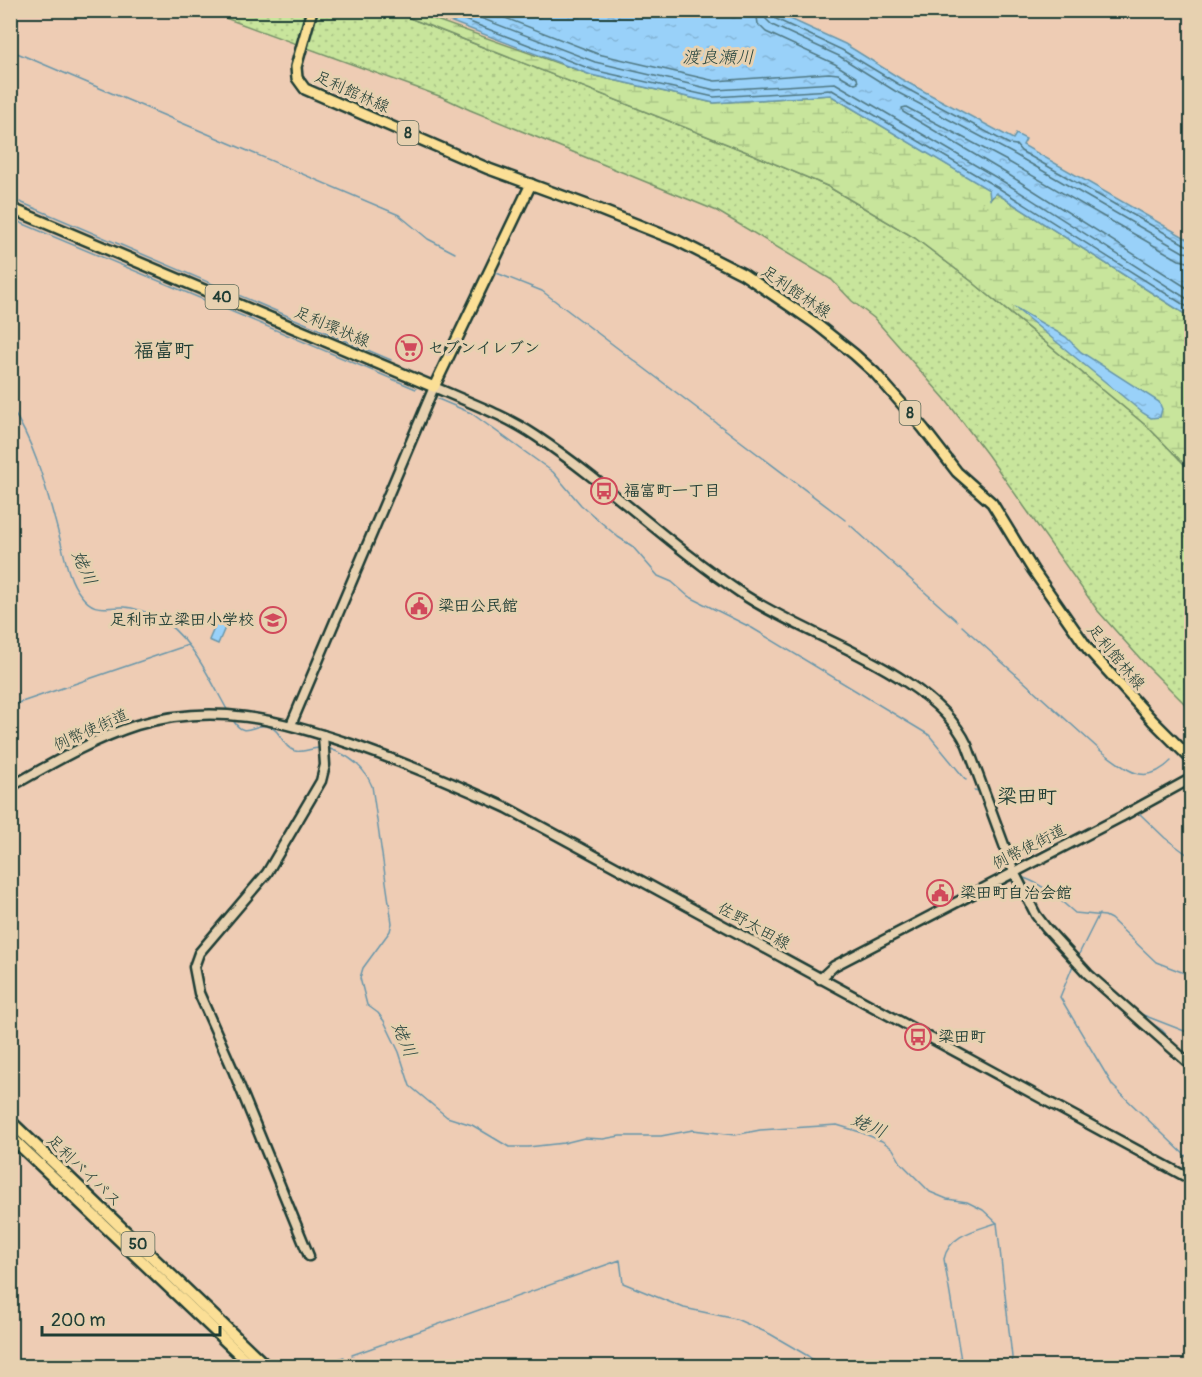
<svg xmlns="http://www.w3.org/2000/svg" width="1202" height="1377" font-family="Pangolin,'Klee One',sans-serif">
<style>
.grass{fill:url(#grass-dots);stroke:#749168;stroke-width:1.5}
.wetland{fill:url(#wetland-marsh);stroke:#749168;stroke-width:1.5}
.water{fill:url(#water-ripples);stroke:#6896aa;stroke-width:1.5}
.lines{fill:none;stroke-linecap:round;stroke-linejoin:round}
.shore{stroke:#507883;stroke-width:1.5}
.stream{stroke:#6896aa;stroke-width:1.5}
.secondary-casing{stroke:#1f3d34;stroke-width:13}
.primary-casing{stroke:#1f3d34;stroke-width:14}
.highway-casing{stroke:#1f3d34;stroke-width:15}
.secondary{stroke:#e7d1b0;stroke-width:8}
.primary{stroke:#fbdf96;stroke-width:9}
.highway{stroke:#fbdf96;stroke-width:10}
.labels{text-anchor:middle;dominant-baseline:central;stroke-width:6;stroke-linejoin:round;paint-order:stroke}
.shield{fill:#e7d1b0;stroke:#5b6959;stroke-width:1.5}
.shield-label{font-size:15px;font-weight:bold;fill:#1f3d34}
.street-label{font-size:16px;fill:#1f3d34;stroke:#e7d1b0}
.poi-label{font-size:16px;font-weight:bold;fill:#1f3d34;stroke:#e7d1b0;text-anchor:start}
.water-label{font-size:18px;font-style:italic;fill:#25443e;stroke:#e7d1b0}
.quarter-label{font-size:20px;font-weight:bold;fill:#1f3d34;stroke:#e7d1b0}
</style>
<defs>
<pattern id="grass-dots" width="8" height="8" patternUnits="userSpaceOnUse" patternTransform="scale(1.5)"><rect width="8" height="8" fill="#c8e59c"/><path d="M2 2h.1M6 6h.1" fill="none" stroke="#abc587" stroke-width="1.8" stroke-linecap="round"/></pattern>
<pattern id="wetland-marsh" width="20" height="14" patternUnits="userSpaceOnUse" patternTransform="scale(1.5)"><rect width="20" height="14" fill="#c8e59c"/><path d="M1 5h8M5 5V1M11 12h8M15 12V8" fill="none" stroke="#abc587"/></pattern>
<pattern id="water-ripples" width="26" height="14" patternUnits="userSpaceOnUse" patternTransform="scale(1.5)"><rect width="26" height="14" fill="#99d1f9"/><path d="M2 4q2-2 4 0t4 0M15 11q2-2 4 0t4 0" fill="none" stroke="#83b4d6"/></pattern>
</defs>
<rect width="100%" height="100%" fill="#eeccb4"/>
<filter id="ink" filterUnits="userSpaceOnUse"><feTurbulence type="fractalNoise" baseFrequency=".0167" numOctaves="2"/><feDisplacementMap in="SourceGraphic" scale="12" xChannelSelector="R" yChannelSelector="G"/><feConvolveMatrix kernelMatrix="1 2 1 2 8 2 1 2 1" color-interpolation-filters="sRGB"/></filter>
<g filter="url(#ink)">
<polygon class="grass" points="206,11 392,11 752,154 827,186 915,238 970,280 1149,428 1191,471 1191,710 1146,665 1098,611 987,454 945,399 874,318 852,301 832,280 717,211 470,110 442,97"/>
<polygon class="wetland" points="392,11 411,11 591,75 714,103 830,95 990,190 991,199 996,193 1191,318 1191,471 1149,428 970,280 915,238 827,186 752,154"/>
<g class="water">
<polygon points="599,10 614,13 622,10 773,11 845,44 901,79 1013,139 1016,134 1026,139 1023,145 1191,241 1191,318 996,193 990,199 989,190 830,95 714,103 591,75 423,11"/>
<polygon points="1014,307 1066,337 1081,352 1159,402 1162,409 1160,417 1151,418 1143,413"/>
<polygon points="218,619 227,623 218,644 209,640"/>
</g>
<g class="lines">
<g class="shore">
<polyline points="439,10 593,70 714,97 832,90 1000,189 1192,310"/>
<polyline points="460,10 595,62 715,90 835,83 1004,182 1192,302"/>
<polyline points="485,10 598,54 715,81 829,73 838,74 855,84 858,83 857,78 835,64 766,32 758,24 756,10"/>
<polyline points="765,10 766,19 772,25 839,56 895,91 1012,153 1183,252 1192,253"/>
<polyline points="772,10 776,19 842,50 898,84 1009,144 1016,145 1021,151 1186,245 1192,246"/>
<polyline points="1192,263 1179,260 1007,161 906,107 902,108 903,112 1009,175 1192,291"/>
</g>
<g class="stream">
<polyline points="10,50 399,215 428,239 455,253"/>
<polyline points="10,199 15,200"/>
<polyline points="20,202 391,360"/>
<polyline points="14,220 416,389"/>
<polyline points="494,272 542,291 845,520"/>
<polyline points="438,399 471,413 553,472 581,505 618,537 632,546 658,576 672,582 688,596 752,628 929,735 966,780"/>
<path d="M10,407c26,36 38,89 50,132 5,18 8,40 20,55 15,20 24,12 45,13 10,1 21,5 30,9 36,18 55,64 74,97"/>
<polyline points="850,525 957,621"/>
<path d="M962,626l139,125c26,18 43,37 70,10"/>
<polyline points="10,706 188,645"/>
<path d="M233,720c11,19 19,4 33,6 16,2 15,21 29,25 6,2 17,-3 24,-3"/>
<path d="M327,748c20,6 37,18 45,38l20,137 -2,8 -27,37 -3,10 7,27 11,8 6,8 15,31 11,34 37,31 25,8 37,22h19l36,-4 20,-5 19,1 17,-3h41l32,-6 42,5 25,-5 77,-5 23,7 22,9 11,8 8,14 29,29 17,7 20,3 16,8 14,13"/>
<polyline points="974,790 979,791"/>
<polyline points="1140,814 1165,838 1192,858"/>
<path d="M1024,878c20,7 35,21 51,35l30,3 6,3 45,43 36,14"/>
<polyline points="1078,956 1099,914"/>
<polyline points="1074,963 1060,997 1113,1086 1192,1162"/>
<polyline points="1138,1013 1192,1034"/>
<polyline points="1144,1018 1162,1030 1182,1052"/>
<polyline points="997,1223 1013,1366"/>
<polyline points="352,1355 620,1260 623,1283 684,1308 736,1319 770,1334 808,1356 821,1366"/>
<polyline points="316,1366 344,1357"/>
<path d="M962,1366l-18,-107c5,-24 32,-29 52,-36"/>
</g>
<defs>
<g id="secondary">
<path d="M291,725l143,-338c34,15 71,28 102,49 72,48 133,109 205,157 66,45 192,79 226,152l47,127 22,43 10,13 42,46 104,92"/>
<path d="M10,787c41,-23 83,-48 127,-62 78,-23 141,-5 214,19 54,19 105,40 156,64l685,372"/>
<polyline points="820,979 834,966 1121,817 1192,778"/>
<polyline points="309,1256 233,1070 199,993 194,967 199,953 267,873 321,781 325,765 323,735"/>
</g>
<g id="primary">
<polyline points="312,10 296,67 297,78 305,89 489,169 598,209 676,240 743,274 815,323 854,354 875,373 923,428 957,472 992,503 1033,570 1088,649 1153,721 1192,760"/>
<polyline points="10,208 434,387 531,184"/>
</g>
<g id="highway">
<polyline points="10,1121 266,1366"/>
<polyline points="10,1136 252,1366"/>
</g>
</defs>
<use href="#secondary" class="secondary-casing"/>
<use href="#primary" class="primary-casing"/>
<use href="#highway" class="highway-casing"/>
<use href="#secondary" class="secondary"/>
<use href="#primary" class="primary"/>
<use href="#highway" class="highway"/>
</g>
</g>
<defs>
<symbol id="supermarket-ring" viewBox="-11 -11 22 22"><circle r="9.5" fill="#e7d1b0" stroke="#d1495b" stroke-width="1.5"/><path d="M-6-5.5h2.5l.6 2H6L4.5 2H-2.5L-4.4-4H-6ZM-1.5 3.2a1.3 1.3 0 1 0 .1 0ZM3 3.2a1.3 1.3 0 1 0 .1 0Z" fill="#d1495b"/></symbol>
<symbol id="bus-ring" viewBox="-11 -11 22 22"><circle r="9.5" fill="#e7d1b0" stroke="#d1495b" stroke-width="1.5"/><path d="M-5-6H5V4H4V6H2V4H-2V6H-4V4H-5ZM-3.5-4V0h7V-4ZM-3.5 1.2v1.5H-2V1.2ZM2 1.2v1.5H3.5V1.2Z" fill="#d1495b"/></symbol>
<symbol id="civic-ring" viewBox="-11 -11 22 22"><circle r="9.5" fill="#e7d1b0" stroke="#d1495b" stroke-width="1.5"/><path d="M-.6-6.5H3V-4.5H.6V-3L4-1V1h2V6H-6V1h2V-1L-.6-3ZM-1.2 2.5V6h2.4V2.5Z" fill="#d1495b"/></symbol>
<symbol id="school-ring" viewBox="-11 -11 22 22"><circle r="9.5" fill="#e7d1b0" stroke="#d1495b" stroke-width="1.5"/><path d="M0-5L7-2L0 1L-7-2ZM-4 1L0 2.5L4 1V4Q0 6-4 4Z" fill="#d1495b"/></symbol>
</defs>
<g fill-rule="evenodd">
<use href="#supermarket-ring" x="394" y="333" width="30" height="30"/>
<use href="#bus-ring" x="589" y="476" width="30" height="30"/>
<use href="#civic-ring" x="404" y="591" width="30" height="30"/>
<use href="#school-ring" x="258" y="605" width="30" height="30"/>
<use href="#civic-ring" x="925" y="878" width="30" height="30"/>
<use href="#bus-ring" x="903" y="1022" width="30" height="30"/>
</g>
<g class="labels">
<g class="shield">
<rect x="397.5" y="121" width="21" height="24" rx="4.5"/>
<rect x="205.5" y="285" width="33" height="24" rx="4.5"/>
<rect x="899.5" y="401" width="21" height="24" rx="4.5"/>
<rect x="121.5" y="1232" width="33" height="24" rx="4.5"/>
</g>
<g class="shield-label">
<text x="408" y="133">8</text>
<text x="222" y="297">40</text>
<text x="910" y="413">8</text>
<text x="138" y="1244">50</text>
</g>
<g class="street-label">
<text transform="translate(352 92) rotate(24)">足利館林線</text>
<text transform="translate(796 292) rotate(34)">足利館林線</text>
<text transform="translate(332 327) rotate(23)">足利環状線</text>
<text transform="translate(1116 657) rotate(50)">足利館林線</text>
<text transform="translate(91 730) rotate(-24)">例幣使街道</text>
<text transform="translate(1029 847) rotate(-27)">例幣使街道</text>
<text transform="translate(754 926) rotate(29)">佐野太田線</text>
<text transform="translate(84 1171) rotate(44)">足利バイパス</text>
</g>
<g class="poi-label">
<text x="428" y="348">セブンイレブン</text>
<text x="624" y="491">福富町一丁目</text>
<text x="438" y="606">梁田公民館</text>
<text x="254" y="620" text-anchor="end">足利市立梁田小学校</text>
<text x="960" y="893">梁田町自治会館</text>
<text x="938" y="1037">梁田町</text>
</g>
<g class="water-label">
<text x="718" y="57">渡良瀬川</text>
<text transform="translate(84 568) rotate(66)">姥川</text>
<text transform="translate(404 1040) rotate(67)">姥川</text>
<text transform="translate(869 1126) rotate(24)">姥川</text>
</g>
<g class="quarter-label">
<text x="164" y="350">福富町</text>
<text x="1027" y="796">梁田町</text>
</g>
</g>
<rect width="1202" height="1377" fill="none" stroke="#e7d1b0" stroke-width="36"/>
<rect x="18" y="18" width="1166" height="1341" fill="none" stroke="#1f3d34" stroke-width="2" filter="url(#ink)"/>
<path d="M42 1326v9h178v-9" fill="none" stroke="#1f3d34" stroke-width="3"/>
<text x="51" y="1326" font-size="18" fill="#1f3d34" stroke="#e7d1b0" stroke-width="4.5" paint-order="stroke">200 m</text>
</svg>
